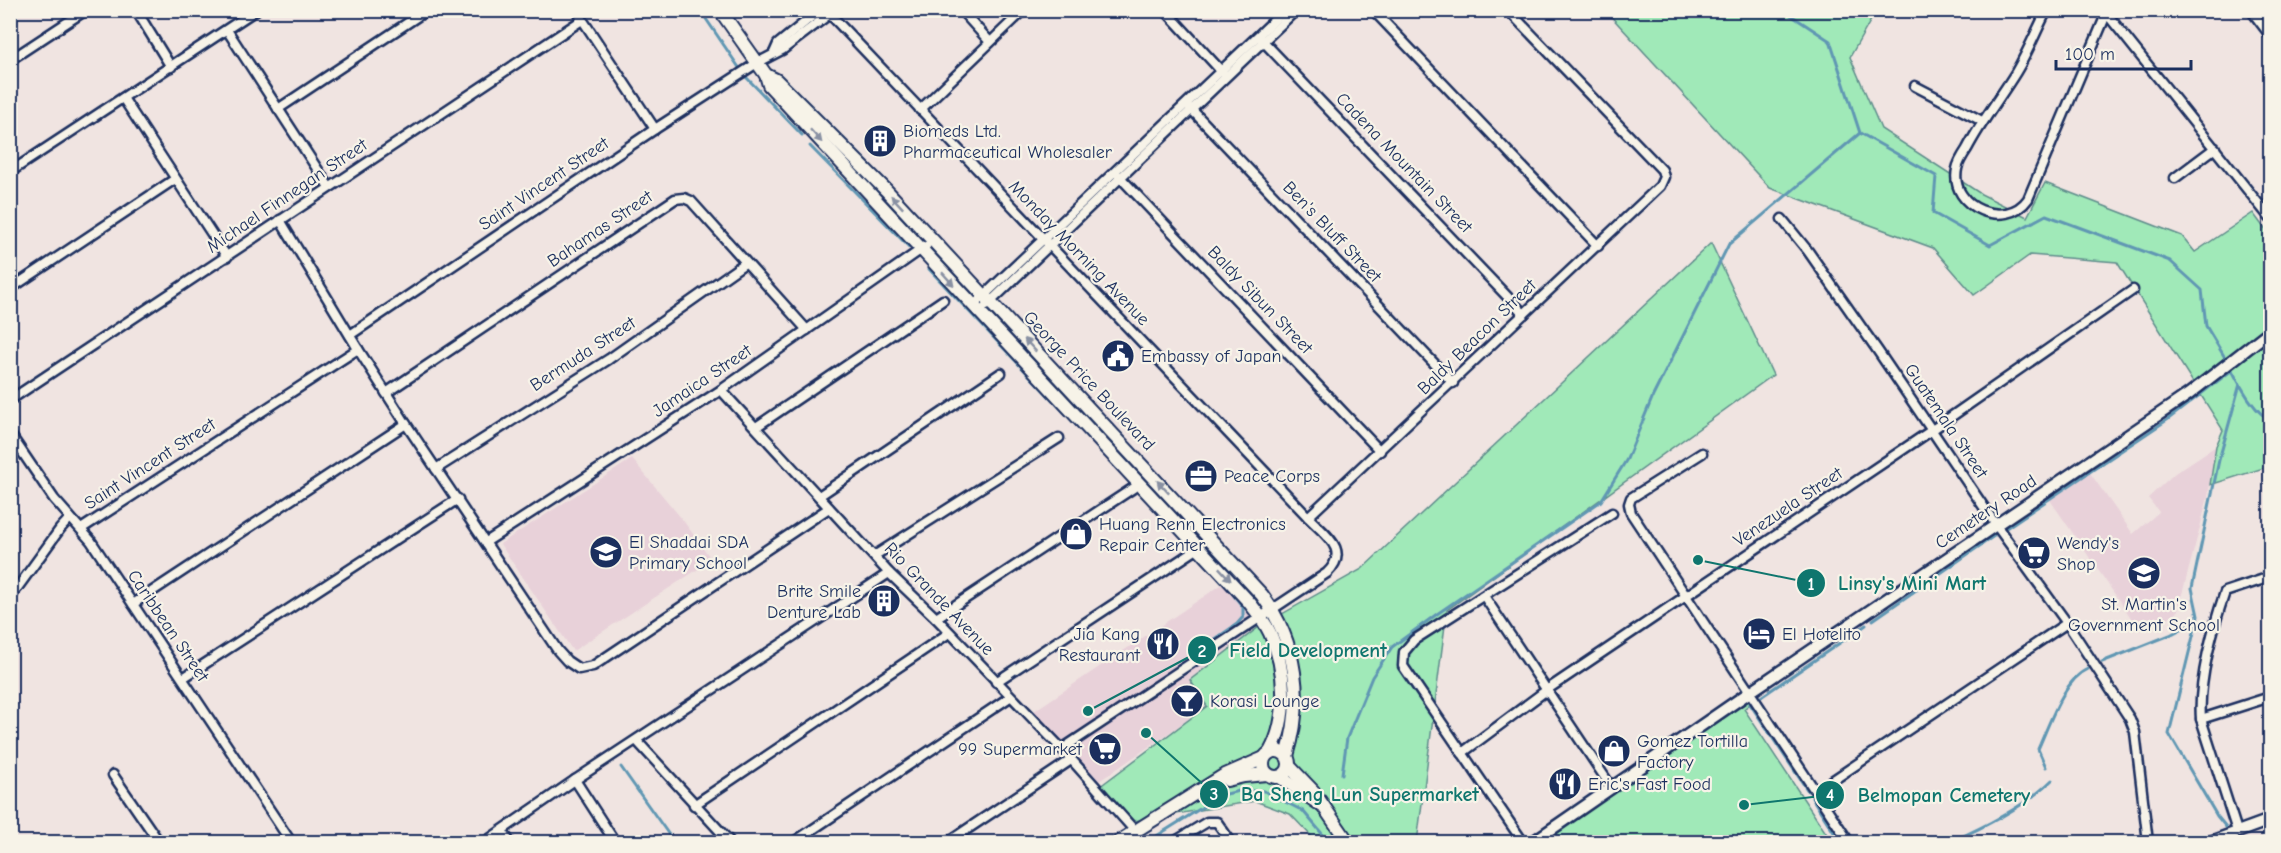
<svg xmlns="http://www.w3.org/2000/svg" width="2281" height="853" font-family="'Comic Neue',sans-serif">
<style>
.built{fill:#e8d1d9}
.green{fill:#a0e9b8;stroke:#5e8c8b;stroke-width:1.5}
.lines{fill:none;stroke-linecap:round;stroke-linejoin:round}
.stream{stroke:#6097b3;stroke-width:3}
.minor-casing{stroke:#1b2f5e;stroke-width:13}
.tertiary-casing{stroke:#1b2f5e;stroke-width:15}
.secondary-casing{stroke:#1b2f5e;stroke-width:16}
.minor{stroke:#f7f3e8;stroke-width:8}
.tertiary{stroke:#f7f3e8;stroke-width:10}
.secondary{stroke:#f7f3e8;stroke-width:12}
.oneway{fill:#8991a3}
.labels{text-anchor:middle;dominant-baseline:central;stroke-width:4.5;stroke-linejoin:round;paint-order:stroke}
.poi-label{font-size:18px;fill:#1b2f5e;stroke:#f7f3e8;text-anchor:start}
.street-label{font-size:18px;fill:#1b2f5e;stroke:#f7f3e8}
.leader{fill:none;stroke:#0f766e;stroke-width:2}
.callout-dot{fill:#0f766e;stroke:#f7f3e8;stroke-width:2}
.mark-label{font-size:18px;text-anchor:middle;font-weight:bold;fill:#fff}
.callout-label{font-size:20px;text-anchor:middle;font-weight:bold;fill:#0f766e;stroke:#f7f3e8;stroke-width:4.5;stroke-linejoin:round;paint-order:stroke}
</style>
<rect width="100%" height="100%" fill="#f0e4e1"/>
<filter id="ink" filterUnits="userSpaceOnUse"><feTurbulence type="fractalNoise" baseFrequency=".0167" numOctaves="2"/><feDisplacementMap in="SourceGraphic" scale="12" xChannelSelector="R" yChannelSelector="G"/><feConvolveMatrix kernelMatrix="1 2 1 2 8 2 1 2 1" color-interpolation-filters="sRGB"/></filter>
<g filter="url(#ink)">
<g class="built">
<polygon points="2216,446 2208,497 2177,613 2148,627 2136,625 2048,497 2088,470 2133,534 2159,512 2148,498 2175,473"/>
<polygon points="632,459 682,519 712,560 573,651 500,544"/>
<polygon points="1224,583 1259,627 1190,679 1208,706 1092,786 1028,715"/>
</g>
<g class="green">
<polygon points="1606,11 1876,11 1850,57 1881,129 1981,194 2027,217 2045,183 2182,236 2195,252 2253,213 2270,236 2270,466 2210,485 2216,446 2223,430 2117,262 2030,255 1974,295 1933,248 1770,188"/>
<polygon points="1711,243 1773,375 1447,610 1417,842 1317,842 1290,814 1255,801 1134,821 1099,787 1207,706 1190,680 1259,627 1362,569"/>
<polygon points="1749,694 1755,700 1744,709 1832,842 1523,842"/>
</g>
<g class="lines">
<g class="stream">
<polyline points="700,10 740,69"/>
<polyline points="1783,10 1830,41 1860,133 1936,176 1933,213 1990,245 2046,215 2170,261 2202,290 2206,326 2227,361"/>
<polyline points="746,77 802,135"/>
<polyline points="810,146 909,247"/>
<polyline points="929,269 1144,497"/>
<path d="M2230,367c9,15 24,47 40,52"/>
<polyline points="2006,528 2167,420 2232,370"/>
<polyline points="1873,620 1994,536"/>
<polyline points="1211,642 1237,624 1243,617 1243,607 1228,588"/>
<polyline points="2102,662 2170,635 2196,621"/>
<polyline points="1761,697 1866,625"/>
<polyline points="1750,704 1808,791"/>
<polyline points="621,767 674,842"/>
<path d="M2046,767l-8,-18c11,-24 26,-70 50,-80"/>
<polyline points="1342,774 1347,738 1372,677 1392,647 1437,614 1601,501 1627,459 1653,396 1729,244 1860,133"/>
<polyline points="1812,798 1840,842"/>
<polyline points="2226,827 2217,816 2169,734 2198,616 2192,588 2219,460 2240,384"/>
<polyline points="2237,840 2239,842"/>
<polyline points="1147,842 1222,795 1239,791 1264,791 1303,811 1329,842"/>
<path d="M1950,842c32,-14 77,-37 102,-62"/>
</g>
<defs>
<g id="minor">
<polyline points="136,10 171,67"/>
<polyline points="576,10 655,129"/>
<path d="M826,10l482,507c17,18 43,33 19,56l-265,176"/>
<polyline points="961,10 990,42"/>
<polyline points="1165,10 1224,74"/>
<polyline points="1373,10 1598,246"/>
<path d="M2047,10c-11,21 -19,42 -31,62 -16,26 -35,50 -49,77 -4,6 -9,14 -10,20 -8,39 49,61 71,30l80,-189"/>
<polyline points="2251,10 2270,35"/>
<polyline points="2107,14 2270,218"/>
<polyline points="227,30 329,187"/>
<polyline points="1261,39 1524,314"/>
<polyline points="774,53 778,44 820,10"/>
<polyline points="10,60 86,10"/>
<polyline points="1915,86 1982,121"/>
<polyline points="123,98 227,257"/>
<polyline points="1190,108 1453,383"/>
<polyline points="278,109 427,10"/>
<polyline points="920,110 1024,10"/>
<polyline points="10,172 256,10"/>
<polyline points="1118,175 1380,451"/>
<polyline points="2175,178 2215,148"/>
<polyline points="1782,219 1808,251 1878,351 1996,525 2067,623 2130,719 2135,732 2148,842"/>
<polyline points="280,220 358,349 406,424 558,651 567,661 579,669 593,666 829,508"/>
<polyline points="10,289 175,179"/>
<polyline points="973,306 1285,10"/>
<polyline points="986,306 1296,10"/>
<polyline points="350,335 655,129 757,63 782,50 832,12"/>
<polyline points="721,390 889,573 936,618 1062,749 1135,831"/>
<polyline points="386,393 675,199 684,198 691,201 807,330"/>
<polyline points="10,400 582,20"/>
<polyline points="756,427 943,300"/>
<polyline points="10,434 54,499 91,541 291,842"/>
<polyline points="1702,453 1631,498 1629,504 1631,513 1849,842"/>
<polyline points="436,469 609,359 745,263"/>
<polyline points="819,496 1001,373"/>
<polyline points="1308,517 1660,186 1664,177 1662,170 1508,10"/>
<polyline points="81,529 358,349"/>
<polyline points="486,542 721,390 926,246"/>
<polyline points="874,556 1059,438"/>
<polyline points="1484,596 1612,788"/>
<polyline points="10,598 60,529 70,518"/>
<polyline points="133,604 406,424"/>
<polyline points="936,618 1138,485"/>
<polyline points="183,678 458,499"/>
<polyline points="996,682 1200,547"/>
<polyline points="2201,719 2270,697"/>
<polyline points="637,741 730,842"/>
<polyline points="1462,753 1548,689 1932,430 2133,290"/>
<polyline points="113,775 159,842"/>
<polyline points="575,780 615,842"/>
<polyline points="1817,791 2067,623"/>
<polyline points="694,805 949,633"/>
<polyline points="502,831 510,842"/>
<path d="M2237,831l-36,-112c-3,-37 12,-92 24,-127l45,-15"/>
<polyline points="485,842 575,780 889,573"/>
<polyline points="794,842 1010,697"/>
<polyline points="948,842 1071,760"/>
<polyline points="1174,842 1207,822 1217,822 1231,842"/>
<polyline points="1523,842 1403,666 1404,652 1414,640 1612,513"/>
</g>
<g id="tertiary">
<polyline points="1533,842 1750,692 2189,394 2270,331"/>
<polyline points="2210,842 2270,820"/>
</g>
<g id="secondary">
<path d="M720,10l46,65 3,10 480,517c8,10 16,20 21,31 16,35 19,85 0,119"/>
<path d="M766,75l10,5 110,110 376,405c35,48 42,105 25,161"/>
<circle cx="1276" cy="764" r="13"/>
<polyline points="1289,766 1313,791 1348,842"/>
<polyline points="1280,777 1318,803"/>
<polyline points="1227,780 1244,776 1267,774"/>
<polyline points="1118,842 1223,776 1264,758"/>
</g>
</defs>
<use href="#minor" class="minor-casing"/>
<use href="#tertiary" class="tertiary-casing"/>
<use href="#secondary" class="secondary-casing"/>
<use href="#minor" class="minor"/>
<use href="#tertiary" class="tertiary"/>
<use href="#secondary" class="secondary"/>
</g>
<defs><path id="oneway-solid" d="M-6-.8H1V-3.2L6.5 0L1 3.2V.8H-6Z" transform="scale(1.5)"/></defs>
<g class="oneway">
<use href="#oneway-solid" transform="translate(816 136) rotate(48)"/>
<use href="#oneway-solid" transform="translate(897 202) rotate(-133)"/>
<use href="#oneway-solid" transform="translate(948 279) rotate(48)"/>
<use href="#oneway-solid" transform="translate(1030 345) rotate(-133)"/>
<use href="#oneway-solid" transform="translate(1163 487) rotate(-133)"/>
<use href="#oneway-solid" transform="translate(1225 574) rotate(47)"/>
</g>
</g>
<defs>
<symbol id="building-disc" viewBox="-11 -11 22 22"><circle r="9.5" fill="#1b2f5e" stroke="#f7f3e8"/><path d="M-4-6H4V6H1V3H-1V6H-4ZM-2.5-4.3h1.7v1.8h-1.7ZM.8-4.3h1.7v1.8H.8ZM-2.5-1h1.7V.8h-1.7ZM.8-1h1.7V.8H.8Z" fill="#fff"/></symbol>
<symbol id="civic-disc" viewBox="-11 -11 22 22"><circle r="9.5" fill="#1b2f5e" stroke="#f7f3e8"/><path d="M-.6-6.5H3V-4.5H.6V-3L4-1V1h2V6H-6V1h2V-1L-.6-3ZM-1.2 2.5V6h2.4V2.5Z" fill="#fff"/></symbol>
<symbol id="office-disc" viewBox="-11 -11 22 22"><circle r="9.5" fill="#1b2f5e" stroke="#f7f3e8"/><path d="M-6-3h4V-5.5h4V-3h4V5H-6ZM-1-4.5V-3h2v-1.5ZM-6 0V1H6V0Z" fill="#fff"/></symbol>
<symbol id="shop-disc" viewBox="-11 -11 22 22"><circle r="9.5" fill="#1b2f5e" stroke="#f7f3e8"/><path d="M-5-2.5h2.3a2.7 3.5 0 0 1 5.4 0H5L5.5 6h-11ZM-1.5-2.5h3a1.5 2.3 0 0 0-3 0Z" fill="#fff"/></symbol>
<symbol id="school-disc" viewBox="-11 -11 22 22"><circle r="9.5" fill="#1b2f5e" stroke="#f7f3e8"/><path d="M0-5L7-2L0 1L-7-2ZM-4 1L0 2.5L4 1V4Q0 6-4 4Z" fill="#fff"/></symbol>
<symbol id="supermarket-disc" viewBox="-11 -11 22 22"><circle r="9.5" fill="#1b2f5e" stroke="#f7f3e8"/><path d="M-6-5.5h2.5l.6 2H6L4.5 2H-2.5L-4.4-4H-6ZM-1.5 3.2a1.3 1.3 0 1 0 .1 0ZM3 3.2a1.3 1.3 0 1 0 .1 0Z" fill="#fff"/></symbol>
<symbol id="hotel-disc" viewBox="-11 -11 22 22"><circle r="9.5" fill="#1b2f5e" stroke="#f7f3e8"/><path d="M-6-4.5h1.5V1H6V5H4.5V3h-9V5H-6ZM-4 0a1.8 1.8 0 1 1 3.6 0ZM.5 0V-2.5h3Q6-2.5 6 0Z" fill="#fff"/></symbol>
<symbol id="restaurant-disc" viewBox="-11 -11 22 22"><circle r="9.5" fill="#1b2f5e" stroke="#f7f3e8"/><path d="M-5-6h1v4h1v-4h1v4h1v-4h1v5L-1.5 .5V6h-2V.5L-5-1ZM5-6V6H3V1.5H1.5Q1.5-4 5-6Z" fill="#fff"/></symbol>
<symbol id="bar-disc" viewBox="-11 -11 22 22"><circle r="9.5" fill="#1b2f5e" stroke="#f7f3e8"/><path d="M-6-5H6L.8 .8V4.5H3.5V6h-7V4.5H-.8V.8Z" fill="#fff"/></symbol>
</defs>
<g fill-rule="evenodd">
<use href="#building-disc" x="861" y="122" width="38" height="38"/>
<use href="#civic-disc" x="1099" y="337" width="38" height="38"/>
<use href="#office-disc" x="1182" y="457" width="38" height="38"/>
<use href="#shop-disc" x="1057" y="515" width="38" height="38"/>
<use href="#school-disc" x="587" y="533" width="38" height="38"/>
<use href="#supermarket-disc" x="2015" y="534" width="38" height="38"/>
<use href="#school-disc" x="2125" y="554" width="38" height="38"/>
<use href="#building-disc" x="865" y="582" width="38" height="38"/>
<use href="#hotel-disc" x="1740" y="615" width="38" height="38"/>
<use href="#restaurant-disc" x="1144" y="625" width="38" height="38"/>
<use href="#bar-disc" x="1168" y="682" width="38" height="38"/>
<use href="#supermarket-disc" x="1086" y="730" width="38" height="38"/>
<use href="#shop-disc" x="1595" y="732" width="38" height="38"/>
<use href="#restaurant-disc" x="1546" y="765" width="38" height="38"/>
</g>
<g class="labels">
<g class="poi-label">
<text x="903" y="131">Biomeds Ltd.<tspan x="903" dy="21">Pharmaceutical Wholesaler</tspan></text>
<text x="1141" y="356">Embassy of Japan</text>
<text x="1224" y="476">Peace Corps</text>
<text x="1099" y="524">Huang Renn Electronics<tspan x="1099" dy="21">Repair Center</tspan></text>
<text x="629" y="542">El Shaddai SDA<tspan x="629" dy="21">Primary School</tspan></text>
<text x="2057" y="543">Wendy's<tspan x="2057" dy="21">Shop</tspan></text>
<text x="861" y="591" text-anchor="end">Brite Smile<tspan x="861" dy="21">Denture Lab</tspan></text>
<text x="2144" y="604" text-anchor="middle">St. Martin's<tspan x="2144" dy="21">Government School</tspan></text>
<text x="1140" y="634" text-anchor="end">Jia Kang<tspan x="1140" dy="21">Restaurant</tspan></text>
<text x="1782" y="634">El Hotelito</text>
<text x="1210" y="701">Korasi Lounge</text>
<text x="1637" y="741">Gomez Tortilla<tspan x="1637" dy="21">Factory</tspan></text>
<text x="1082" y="749" text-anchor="end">99 Supermarket</text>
<text x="1588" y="784">Eric's Fast Food</text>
</g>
<g class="street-label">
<text transform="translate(1404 163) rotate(46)">Cadena Mountain Street</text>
<text transform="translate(544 184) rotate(-34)">Saint Vincent Street</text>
<text transform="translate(287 196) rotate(-34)">Michael Finnegan Street</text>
<text transform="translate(600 229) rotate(-34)">Bahamas Street</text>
<text transform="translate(1332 232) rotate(46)">Ben's Bluff Street</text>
<text transform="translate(1079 253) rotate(46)">Monday Morning Avenue</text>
<text transform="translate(1260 300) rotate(46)">Baldy Sibun Street</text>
<text transform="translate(1477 337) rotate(-44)">Baldy Beacon Street</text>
<text transform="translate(583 354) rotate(-33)">Bermuda Street</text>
<text transform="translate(702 381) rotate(-34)">Jamaica Street</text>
<text transform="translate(1089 381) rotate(47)">George Price Boulevard</text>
<text transform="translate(1946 421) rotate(56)">Guatemala Street</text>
<text transform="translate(150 464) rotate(-33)">Saint Vincent Street</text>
<text transform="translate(1788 507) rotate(-34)">Venezuela Street</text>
<text transform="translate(1986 512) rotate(-34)">Cemetery Road</text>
<text transform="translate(939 599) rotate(46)">Rio Grande Avenue</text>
<text transform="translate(168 626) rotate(56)">Caribbean Street</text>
</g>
</g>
<path class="leader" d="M1698 560L1811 583M1088 711L1202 650M1146 733L1214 794M1744 805L1830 795"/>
<g class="callout-dot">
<circle cx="1698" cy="560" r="6"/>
<circle cx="1088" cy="711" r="6"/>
<circle cx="1146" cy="733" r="6"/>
<circle cx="1744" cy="805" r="6"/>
<circle cx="1811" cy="583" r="15"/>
<circle cx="1202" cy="650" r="15"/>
<circle cx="1214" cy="794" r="15"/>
<circle cx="1830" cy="795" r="15"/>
</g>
<g class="mark-label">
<text x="1811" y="590">1</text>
<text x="1202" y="657">2</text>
<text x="1214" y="800">3</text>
<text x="1830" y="801">4</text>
</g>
<g class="callout-label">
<text x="1912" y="590">Linsy's Mini Mart</text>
<text x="1308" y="657">Field Development</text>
<text x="1360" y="801">Ba Sheng Lun Supermarket</text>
<text x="1944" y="802">Belmopan Cemetery</text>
</g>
<rect width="2281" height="853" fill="none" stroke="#f7f3e8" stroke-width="36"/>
<rect x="18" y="18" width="2245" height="817" fill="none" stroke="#1b2f5e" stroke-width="2" filter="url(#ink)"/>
<path d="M2056 60v9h135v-9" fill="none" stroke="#1b2f5e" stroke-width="3"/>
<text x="2065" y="60" font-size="18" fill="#1b2f5e" stroke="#f7f3e8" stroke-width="4.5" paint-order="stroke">100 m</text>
</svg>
